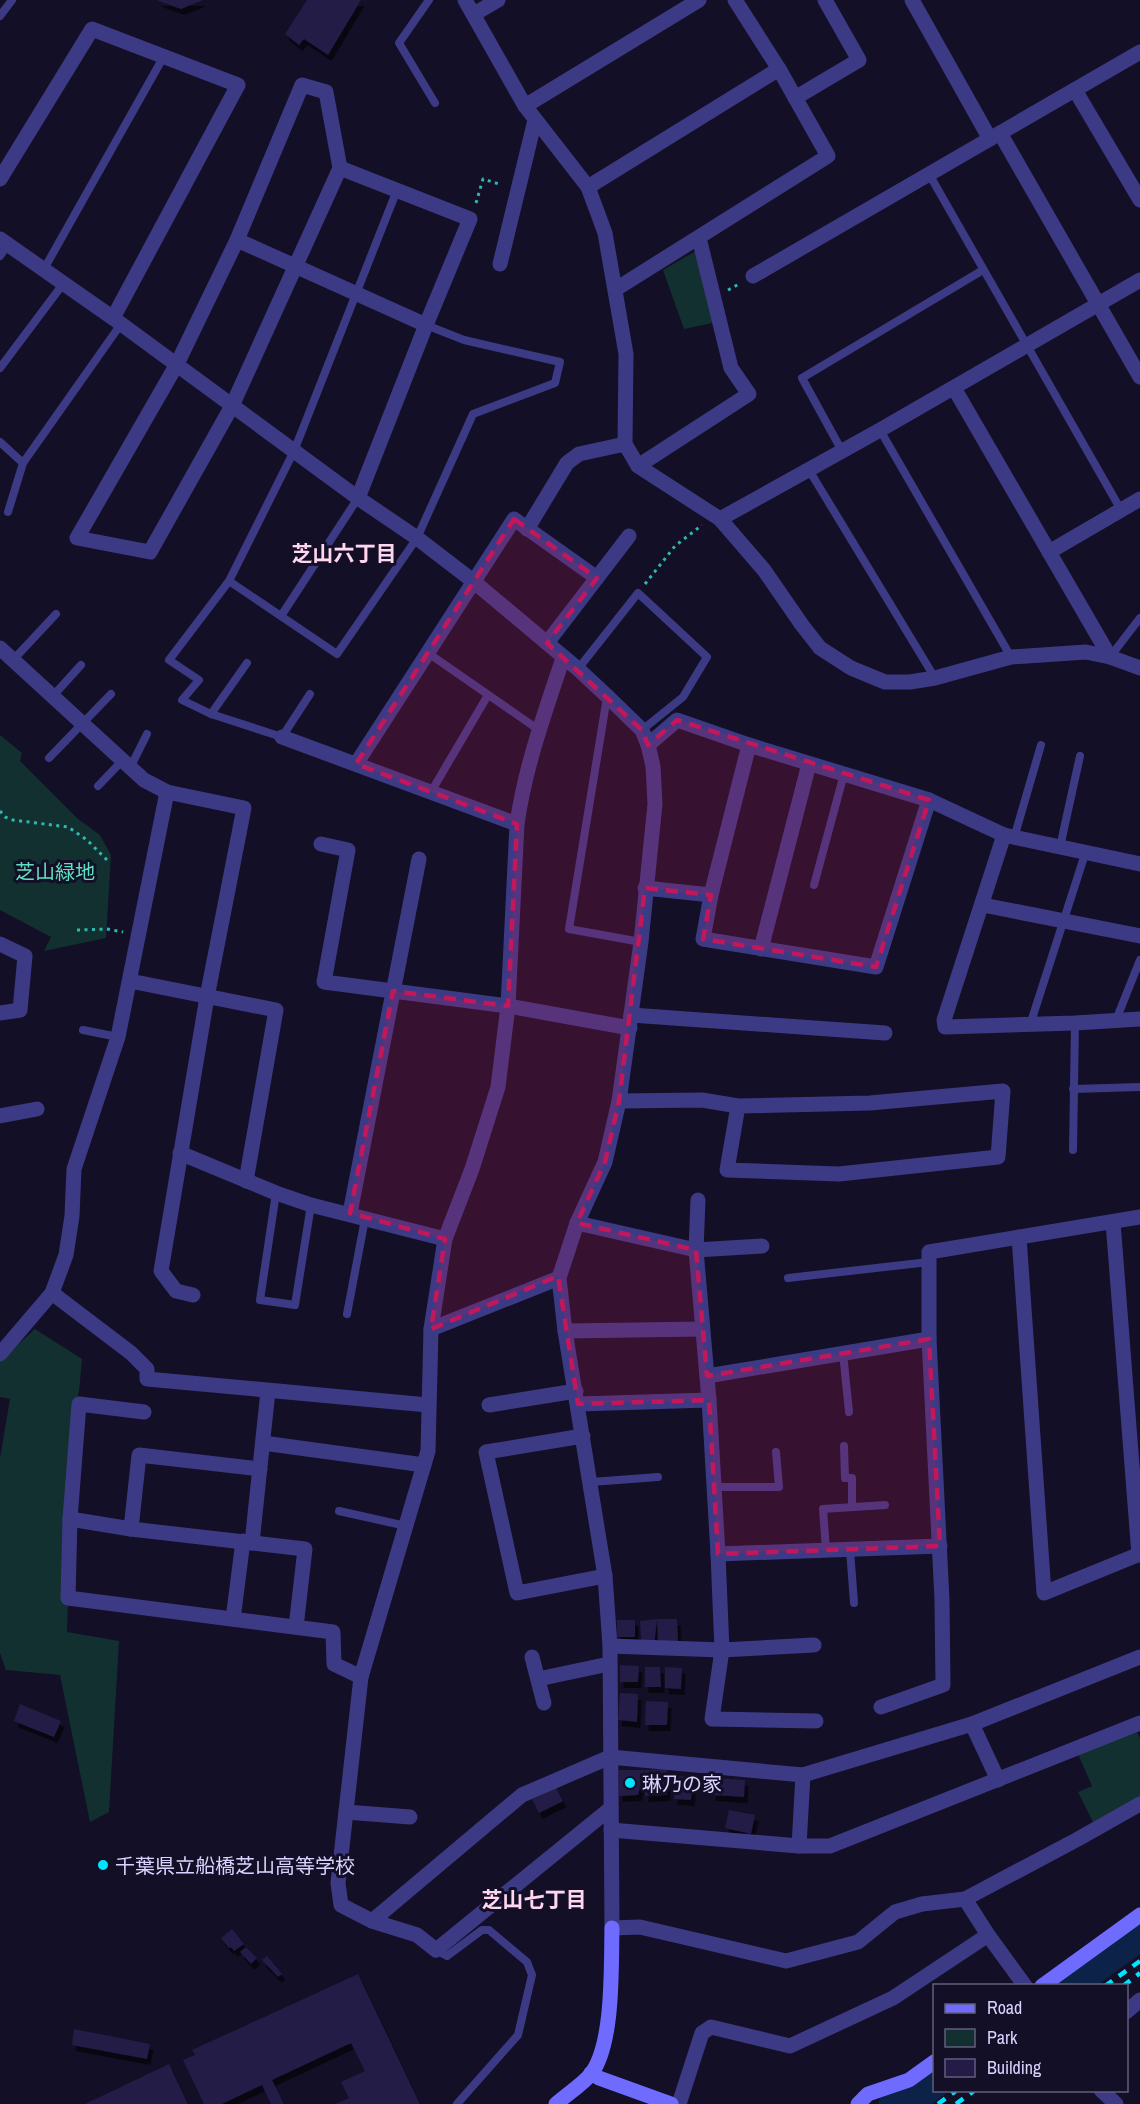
<svg xmlns="http://www.w3.org/2000/svg" width="1140" height="2104" font-family="'Archivo Narrow','Noto Sans JP',sans-serif">
<style>
.green{fill:#12302f}
.lines{fill:none;stroke-linecap:round;stroke-linejoin:round}
.river{stroke:#0c2248;stroke-width:33}
.building{fill:#241b47;filter:url(#shadow)}
.path{stroke:#2fb8b0;stroke-width:3;stroke-dasharray:3 4.5;stroke-linecap:butt}
.lane{stroke:#3d3a85;stroke-width:8}
.street{stroke:#3d3a85;stroke-width:15}
.secondary{stroke:#6f6bff;stroke-width:15}
.rail{stroke:#00e5ff;stroke-width:4.5;stroke-dasharray:9 8;stroke-linecap:butt}
.marked{fill:#c2185b;fill-opacity:0.2;stroke:#c2185b;stroke-width:4.5;stroke-dasharray:12 8;stroke-linejoin:round}
.poi-dot{fill:#00e5ff;stroke:#130f26;stroke-width:2}
.labels{text-anchor:middle;dominant-baseline:central;stroke-width:6;stroke-linejoin:round;paint-order:stroke}
.park-label{font-size:20px;fill:#5fe0c0;stroke:#130f26}
.poi-label{font-size:20px;fill:#d9d4ff;stroke:#130f26;text-anchor:start}
.neighbourhood-label{font-size:21px;font-weight:bold;fill:#ffd6f0;stroke:#130f26}
</style>
<defs>
<filter id="shadow"><feDropShadow dx="3.5" dy="6" stdDeviation="0" flood-color="#0009"/></filter>
</defs>
<rect width="100%" height="100%" fill="#130f26"/>
<g class="green">
<polygon points="696,251 717,322 684,329 663,270"/>
<polygon points="0,735 22,753 20,761 78,819 100,835 111,855 106,938 44,951 51,937 0,910"/>
<polygon points="35,1329 82,1359 79,1392 75,1404 67,1632 119,1641 109,1812 90,1822 60,1675 6,1670 0,1653 0,1458 10,1399 0,1397 0,1361"/>
<polygon points="1137,1732 1140,1738 1140,1797 1093,1822 1078,1792 1092,1786 1078,1754"/>
</g>
<g class="lines">
<g class="river">
<polyline points="1068,1986 1140,1934"/>
<polyline points="895,2104 911,2099 934,2082"/>
</g>
</g>
<g class="building">
<polygon points="156,0 203,0 181,9"/>
<polygon points="307,0 361,0 328,55 304,39 299,45 285,34"/>
<polygon points="657,1619 677,1619 678,1642 658,1643"/>
<polygon points="657,1619 654,1647 641,1639 640,1621"/>
<rect x="617" y="1620" width="18" height="17"/>
<polygon points="620,1665 639,1666 638,1682 620,1682"/>
<polygon points="645,1667 660,1667 661,1687 645,1687"/>
<polygon points="665,1667 682,1668 681,1689 665,1688"/>
<polygon points="620,1693 638,1694 637,1722 618,1720"/>
<polygon points="646,1701 668,1702 667,1725 645,1725"/>
<polygon points="20,1704 61,1721 54,1737 14,1721"/>
<polygon points="667,1769 667,1795 645,1796 645,1770"/>
<polygon points="619,1770 645,1770 638,1795 619,1796"/>
<polygon points="676,1776 693,1777 691,1800 674,1799"/>
<polygon points="713,1778 745,1780 744,1797 712,1795"/>
<polygon points="556,1788 563,1801 539,1813 532,1799"/>
<polygon points="729,1810 755,1815 751,1834 725,1828"/>
<polygon points="232,1929 244,1944 234,1951 231,1947 229,1948 221,1938"/>
<polygon points="246,1947 257,1958 251,1964 240,1952"/>
<polygon points="267,1956 282,1974 278,1977 262,1960"/>
<polygon points="358,1974 420,2104 335,2104 349,2098 341,2082 365,2071 351,2043 272,2080 284,2104 271,2104 262,2085 222,2104 204,2104 183,2060 195,2055 192,2050"/>
<polygon points="74,2029 150,2044 147,2059 72,2045"/>
<polygon points="169,2064 188,2104 85,2104"/>
</g>
<g class="lines">
<g class="path">
<polyline points="476,203 483,179 502,185"/>
<polyline points="728,290 741,283"/>
<polyline points="645,584 675,546 702,525"/>
<polyline points="0,811 5,817 13,820 68,827 87,840 107,860"/>
<polyline points="77,930 107,929 123,932"/>
</g>
<g class="lane">
<polyline points="429,0 399,43 435,103"/>
<polyline points="0,16 12,0"/>
<polyline points="929,174 1121,510"/>
<polyline points="0,256 8,245"/>
<polyline points="44,269 164,56"/>
<polyline points="0,368 63,284"/>
<polyline points="880,430 1011,657"/>
<polyline points="0,442 23,463 121,324"/>
<polyline points="842,451 802,378 983,270"/>
<polyline points="809,470 935,678"/>
<polyline points="8,512 23,463"/>
<polyline points="229,581 337,654 417,538 473,414 555,383 560,362 464,340 426,325"/>
<polyline points="281,616 358,498"/>
<polyline points="428,653 539,730"/>
<polyline points="1110,657 1140,618"/>
<polyline points="13,660 56,614"/>
<polyline points="578,669 638,593 707,657 683,697 642,730"/>
<polyline points="310,694 282,737 211,714 182,700 199,680 169,660 229,581 294,451 397,190"/>
<polyline points="52,697 81,665"/>
<polyline points="607,697 569,929 641,942"/>
<polyline points="211,714 247,663"/>
<polyline points="49,758 111,694"/>
<polyline points="130,768 147,734"/>
<polyline points="98,786 122,761"/>
<polyline points="431,792 488,695"/>
<polyline points="1014,838 1041,745"/>
<polyline points="1060,847 1080,756"/>
<polyline points="814,885 844,774"/>
<polyline points="1116,1020 1140,960"/>
<polyline points="1030,1025 1085,854"/>
<polyline points="83,1030 118,1037"/>
<polyline points="1073,1089 1140,1087"/>
<polyline points="1073,1150 1075,1023"/>
<polyline points="276,1193 260,1300 295,1305 311,1205"/>
<polyline points="788,1278 929,1262"/>
<polyline points="347,1314 365,1219"/>
<polyline points="843,1353 849,1412"/>
<polyline points="844,1446 845,1478 852,1478 852,1507"/>
<polyline points="591,1482 658,1477"/>
<polyline points="714,1487 779,1487 776,1452"/>
<polyline points="339,1511 406,1526"/>
<polyline points="826,1550 823,1509 885,1505"/>
<polyline points="850,1550 854,1603"/>
<polyline points="436,1950 447,1956 482,1930 489,1930 527,1962 532,1975 518,2035 457,2104"/>
</g>
<g class="street">
<polyline points="465,0 525,106 588,187 605,233 626,354 625,444 638,466 720,519 764,570 802,625 820,648 851,668 885,682 910,682 935,678 1011,657 1086,652 1110,657 1140,668"/>
<polyline points="912,0 990,139"/>
<polyline points="474,14 498,0"/>
<polygon points="302,85 326,92 340,168 232,406 150,552 77,538 177,364 237,240"/>
<polyline points="1075,90 1140,200"/>
<polyline points="795,98 859,60 825,0"/>
<polyline points="525,106 699,0"/>
<polyline points="1000,133 1140,377"/>
<polyline points="340,168 470,219 426,325 358,498"/>
<polyline points="0,179 92,29 238,85 113,318"/>
<polyline points="588,187 779,69"/>
<polyline points="0,239 113,318 358,498 417,538 473,581 578,669 607,696 642,730 648,745 653,766 655,804 641,942 619,1101 605,1162 577,1223 559,1278 565,1331 605,1576 610,1646 612,1928 640,1927 786,1961 858,1942 895,1912 922,1904 965,1899 1078,1839 1140,1804"/>
<polyline points="237,240 426,325"/>
<polyline points="500,264 535,120"/>
<polyline points="753,276 1140,52"/>
<polyline points="616,289 828,156 779,69 735,0"/>
<polyline points="954,388 1110,657"/>
<polyline points="638,466 749,394 731,368 699,238"/>
<polyline points="720,519 880,430 1140,280"/>
<polyline points="527,529 567,463 579,454 625,444"/>
<polyline points="1049,552 1140,499"/>
<polyline points="547,643 629,536"/>
<polyline points="0,648 144,780 167,792 244,808 207,997 161,1271 176,1291 193,1295"/>
<path d="M563,658c-18,54 -38,109 -46,166l-9,182 -10,81 -26,82 -27,70 -14,90 -3,122 -67,226 -23,206 3,22 31,16 45,14 19,15 175,-142"/>
<polyline points="282,737 517,824"/>
<polyline points="648,745 677,720 749,745 929,800 1004,835 1140,864"/>
<polyline points="749,745 711,895 703,939 876,967 929,800"/>
<polyline points="356,764 514,519 597,578"/>
<polyline points="1004,835 944,1020 945,1027 1075,1023 1140,1019"/>
<polyline points="321,844 348,850 324,982 508,1006 630,1028"/>
<polyline points="645,888 711,895"/>
<polyline points="983,905 1140,936"/>
<polyline points="0,944 25,956 20,1010 0,1013"/>
<polyline points="761,949 809,764"/>
<polyline points="130,981 276,1010 246,1181"/>
<polyline points="631,1015 885,1033"/>
<polyline points="619,1101 702,1100 738,1106 870,1103 1003,1091 998,1157 839,1174 727,1170 738,1106"/>
<polyline points="0,1116 37,1109"/>
<polyline points="180,1153 276,1193 311,1205 445,1239"/>
<polyline points="698,1200 696,1250 709,1400 718,1554 722,1650 712,1719 816,1721"/>
<polyline points="350,1213 419,859"/>
<polyline points="1113,1222 1139,1555"/>
<polyline points="577,1223 696,1250 762,1246"/>
<polyline points="1019,1237 1044,1593 1140,1554"/>
<polyline points="52,1293 131,1353 147,1369 147,1379 428,1405"/>
<polyline points="431,1329 559,1278"/>
<polyline points="565,1331 702,1329"/>
<polyline points="0,1354 52,1293 66,1255 72,1216 74,1169 118,1037 167,792"/>
<polyline points="707,1376 929,1339"/>
<polyline points="578,1404 709,1400"/>
<polyline points="489,1405 576,1391"/>
<polyline points="144,1412 79,1404 70,1519 68,1598 333,1632 334,1664 361,1677"/>
<polyline points="583,1436 486,1452 517,1593 605,1576"/>
<polyline points="263,1443 424,1465"/>
<polyline points="70,1519 131,1529 305,1549 296,1627"/>
<polyline points="131,1529 139,1455 260,1469"/>
<polyline points="252,1543 268,1391"/>
<polyline points="718,1554 940,1546"/>
<polyline points="233,1619 243,1541"/>
<polyline points="610,1646 722,1650 814,1645"/>
<polyline points="532,1657 544,1703"/>
<polyline points="538,1679 609,1664"/>
<polyline points="881,1707 943,1685 942,1600 929,1339 929,1252 1140,1217"/>
<polyline points="972,1724 998,1780"/>
<polyline points="346,1812 410,1817"/>
<polyline points="611,1830 799,1846 830,1846 1140,1723"/>
<polyline points="799,1846 803,1775"/>
<polyline points="965,1899 988,1935 1025,1986"/>
<polyline points="372,1921 522,1795 610,1757 803,1775 972,1724 1140,1657"/>
<polyline points="1126,2012 1140,2000"/>
<polyline points="1101,2090 1116,2104"/>
<polyline points="679,2104 702,2033 711,2027 790,2046 893,1998 988,1935"/>
</g>
<g class="secondary">
<polyline points="1042,1986 1140,1915"/>
<polyline points="591,2073 599,2078 671,2104"/>
<path d="M556,2104c11,-10 26,-19 35,-30 23,-30 20,-108 21,-146"/>
<polyline points="858,2104 868,2094 909,2080 934,2062"/>
</g>
<g class="rail">
<polyline points="1105,1986 1140,1961"/>
<polyline points="1123,1986 1140,1973"/>
<polyline points="938,2104 957,2090"/>
<polyline points="956,2104 975,2090"/>
</g>
</g>
<path class="marked" d="M514,519l83,59 -50,65 95,87 6,15 29,-25 252,80 -53,167 -173,-28 8,-44 -66,-7 -26,213 -14,61 -28,61 119,27 11,126 222,-37 11,207 -222,8 -9,-154 -131,4 -20,-128 -127,53 14,-90 -95,-26 43,-222 115,15 9,-182 -161,-60z"/>
<g class="poi-dot">
<circle cx="630" cy="1783" r="6"/>
<circle cx="103" cy="1865" r="6"/>
</g>
<g class="labels">
<g class="park-label">
<text x="55" y="871">芝山緑地</text>
</g>
<g class="poi-label">
<text x="642" y="1783">琳乃の家</text>
<text x="115" y="1865">千葉県立船橋芝山高等学校</text>
</g>
<g class="neighbourhood-label">
<text x="344" y="553">芝山六丁目</text>
<text x="534" y="1899">芝山七丁目</text>
</g>
</g>
<rect x="933" y="1984" width="195" height="108" fill="#130f26" stroke="#625e7d" stroke-width="1.5"/>
<rect x="945" y="2004" width="30" height="9" fill="#6f6bff" stroke="#625e7d" stroke-width="1.5"/>
<text x="987" y="2014" font-size="18" fill="#d9d4ff">Road</text>
<rect x="945" y="2029" width="30" height="18" fill="#12302f" stroke="#625e7d" stroke-width="1.5"/>
<text x="987" y="2044" font-size="18" fill="#d9d4ff">Park</text>
<rect x="945" y="2059" width="30" height="18" fill="#241b47" stroke="#625e7d" stroke-width="1.5"/>
<text x="987" y="2074" font-size="18" fill="#d9d4ff">Building</text>
</svg>
